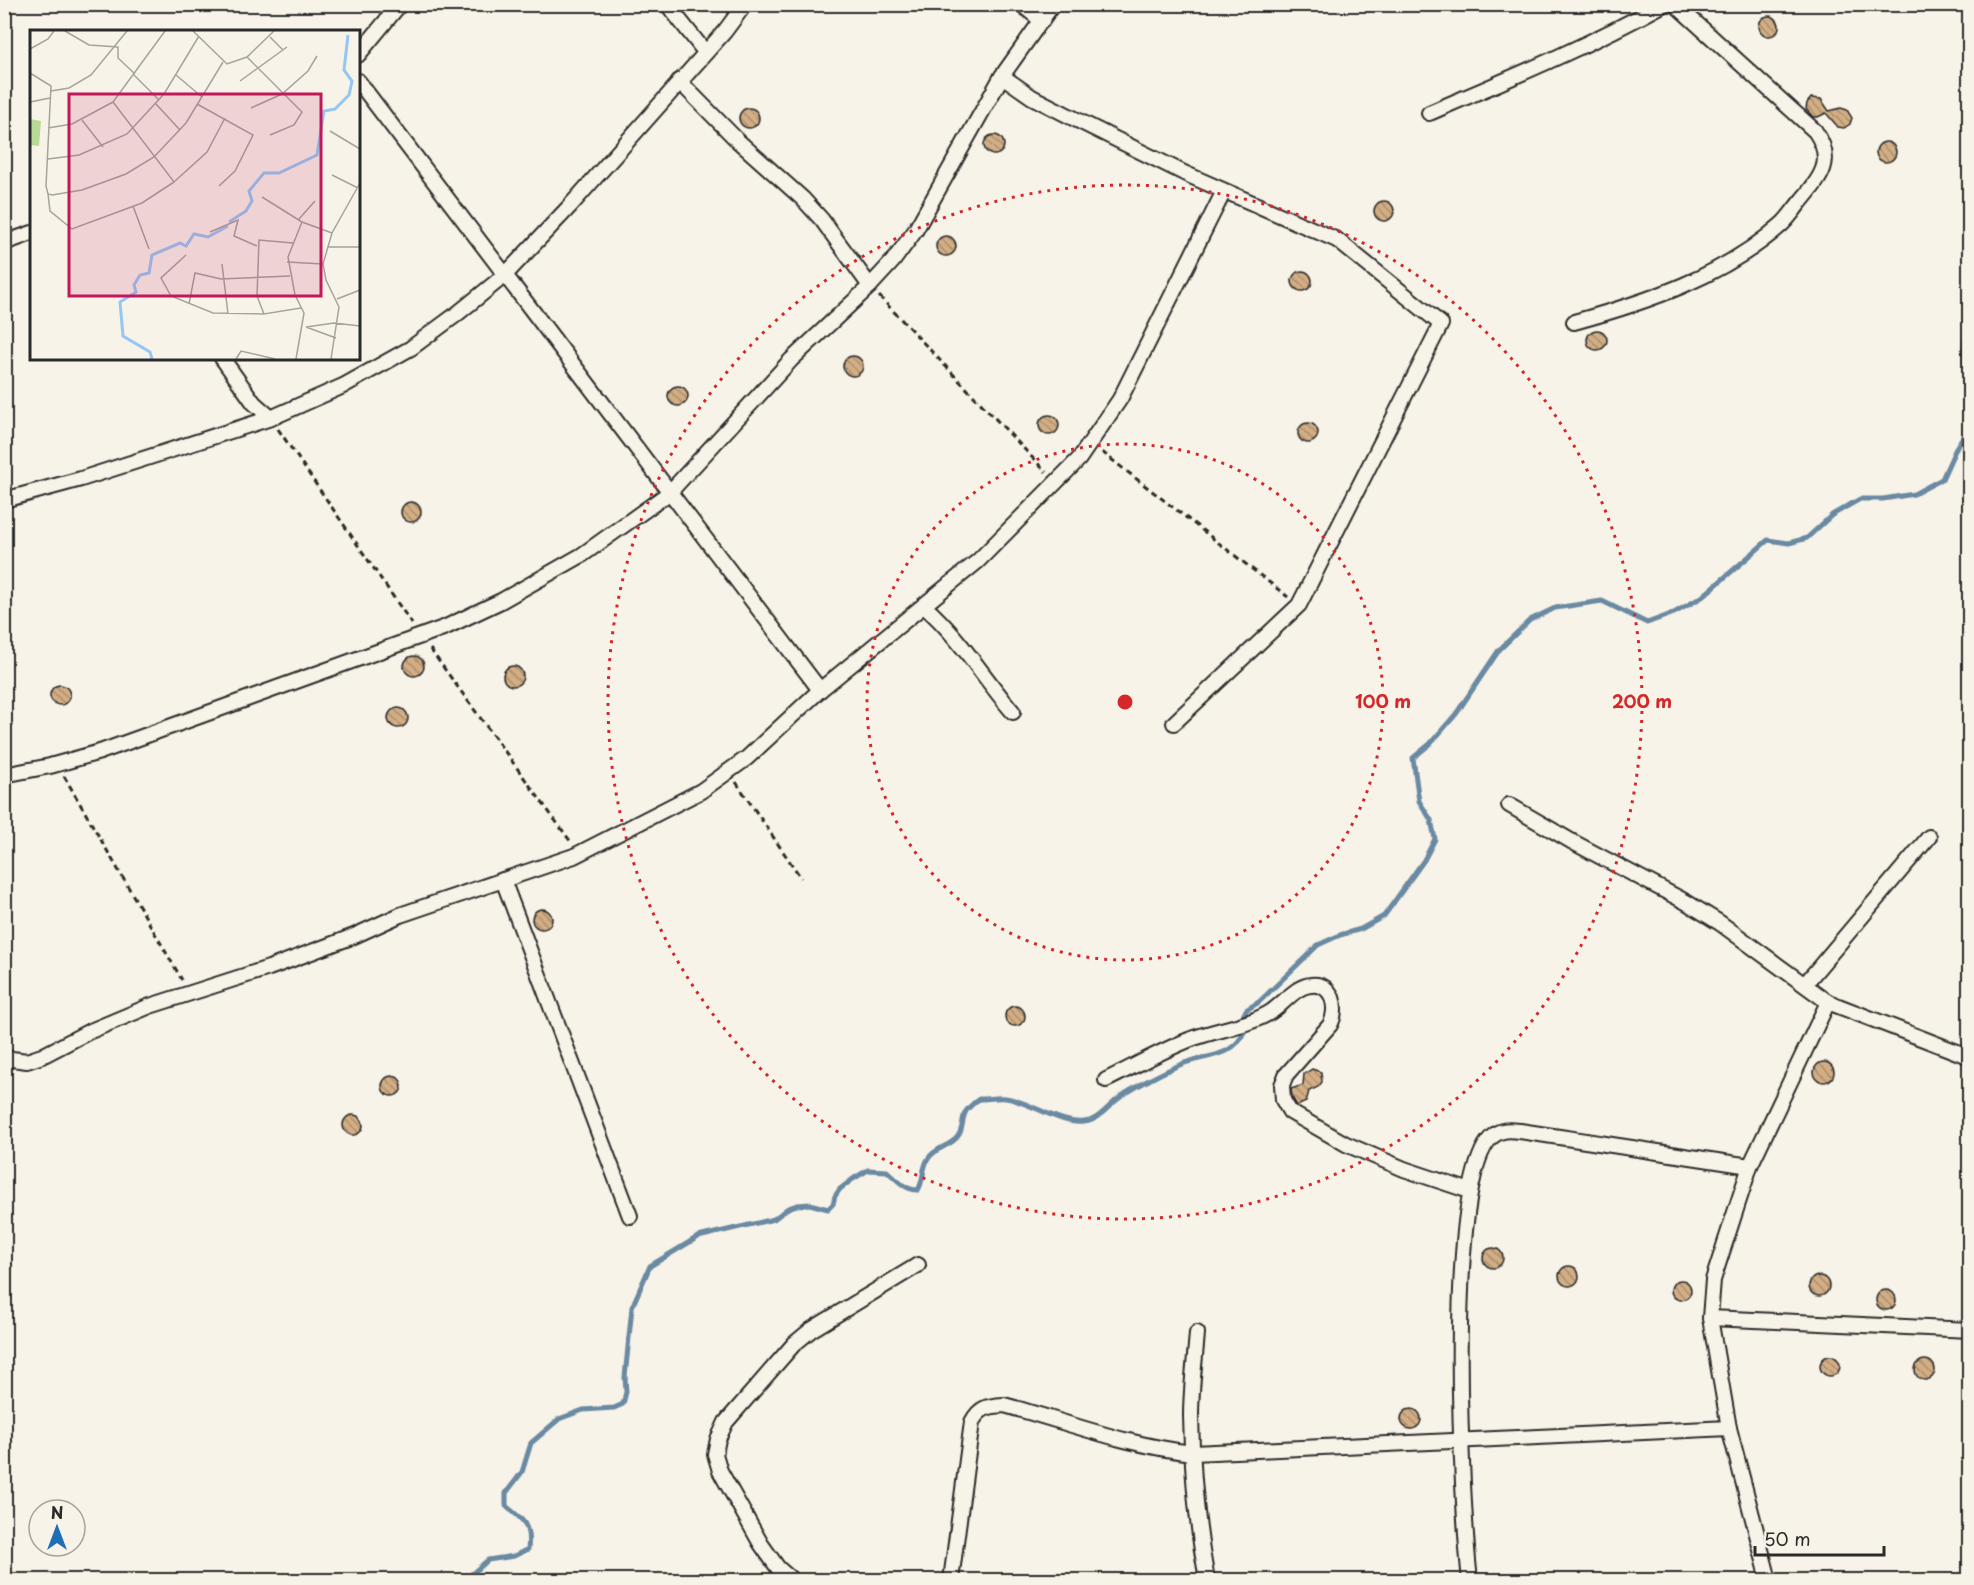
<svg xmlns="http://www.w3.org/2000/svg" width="1974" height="1585" font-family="'Playpen Sans',sans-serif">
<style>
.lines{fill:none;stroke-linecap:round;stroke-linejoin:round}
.stream{stroke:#6a89a2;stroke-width:5}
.building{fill:url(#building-back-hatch);stroke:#2b2b2b;stroke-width:1.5}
.minor-casing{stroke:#2b2b2b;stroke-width:18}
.path{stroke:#2b2b2b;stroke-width:3;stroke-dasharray:6 4.5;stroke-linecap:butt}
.minor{stroke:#f7f3e8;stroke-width:14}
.ring{fill:none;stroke:#d62828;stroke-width:3;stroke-dasharray:3 6}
.inset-river{fill:none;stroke:#94c8f2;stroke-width:3}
.inset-road{fill:none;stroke:#a5a39c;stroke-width:1.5}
.view{fill:#c2185b;fill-opacity:0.15;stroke:#c2185b;stroke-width:3}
.inset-edge{fill:none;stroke:#2b2b2b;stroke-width:3}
.centre{fill:#d62828;stroke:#f7f3e8;stroke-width:3}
.ring-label{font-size:18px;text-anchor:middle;font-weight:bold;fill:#d62828;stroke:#f7f3e8;stroke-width:6;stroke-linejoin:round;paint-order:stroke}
</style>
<defs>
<pattern id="building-back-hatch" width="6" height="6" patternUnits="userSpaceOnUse" patternTransform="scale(1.5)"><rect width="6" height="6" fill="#d3ae85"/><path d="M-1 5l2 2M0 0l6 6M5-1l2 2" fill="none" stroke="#ab8e6d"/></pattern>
</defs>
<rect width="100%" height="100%" fill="#f7f3e8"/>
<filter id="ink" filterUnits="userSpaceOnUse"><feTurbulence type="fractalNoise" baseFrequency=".0167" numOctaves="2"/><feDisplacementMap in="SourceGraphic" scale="12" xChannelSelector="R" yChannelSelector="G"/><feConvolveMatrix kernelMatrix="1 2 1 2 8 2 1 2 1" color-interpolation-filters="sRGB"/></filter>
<g filter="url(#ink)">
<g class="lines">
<g class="stream">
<polyline points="1242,1018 1246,1010 1259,1002 1318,945 1340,935 1361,929 1384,916 1424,860 1435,839 1431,820 1419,801 1413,758 1430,744 1456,714 1499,650 1530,620 1555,608 1602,601 1647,623 1674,613 1702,597 1768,540 1789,543 1807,538 1832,515 1860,499 1883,499 1914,494 1942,479 1957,446 1969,427 1964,349 1966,328 1970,323"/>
<path d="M465,1580l23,-20 26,-4 14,-7c3,-24 -5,-30 -22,-43v-13l16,-21 9,-29 28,-24 24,-9 31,-2 9,-4 3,-12 -1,-15 7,-70 18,-41 48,-29 76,-18 14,-11 9,-3 13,-1 18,5 5,-5 2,-8 5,-7 13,-10 15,-9 19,1c9,8 18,19 31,19 6,-9 4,-22 10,-31 7,-12 24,-13 30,-23 5,-6 4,-16 7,-23 3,-6 9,-10 14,-14 8,0 19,-2 27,-1 25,4 54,27 78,24 14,-1 23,-15 34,-23 12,-10 49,-29 64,-35 23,-9 51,-6 62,-32"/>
</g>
</g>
<g class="building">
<circle cx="1769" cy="26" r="10"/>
<polygon points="1811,98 1821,99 1829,111 1841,108 1847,110 1852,118 1850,124 1844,128 1838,127 1826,113 1818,117 1813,117 1806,109 1807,103"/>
<circle cx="749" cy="118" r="10"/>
<circle cx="994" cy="145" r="10"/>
<circle cx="1886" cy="152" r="10"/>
<circle cx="1384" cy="211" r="10"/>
<circle cx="946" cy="246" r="10"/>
<circle cx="1302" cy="281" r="10"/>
<circle cx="1597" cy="340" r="10"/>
<circle cx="853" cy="366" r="10"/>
<circle cx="678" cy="396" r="10"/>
<circle cx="1049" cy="425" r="10"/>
<circle cx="1308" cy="433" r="10"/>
<circle cx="411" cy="512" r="10"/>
<circle cx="414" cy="666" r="10"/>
<circle cx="513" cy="676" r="10"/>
<circle cx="60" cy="695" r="10"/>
<circle cx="398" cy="718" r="10"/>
<circle cx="542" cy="919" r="10"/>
<circle cx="1015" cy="1016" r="10"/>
<circle cx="1824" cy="1072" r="10"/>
<polygon points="1312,1069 1321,1072 1322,1082 1318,1087 1309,1091 1306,1102 1297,1106 1292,1097 1291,1089 1303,1085 1304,1074"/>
<circle cx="392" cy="1086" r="10"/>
<circle cx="353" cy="1125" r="10"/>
<circle cx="1493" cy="1258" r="10"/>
<circle cx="1569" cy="1276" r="10"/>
<circle cx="1819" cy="1286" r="10"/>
<circle cx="1681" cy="1290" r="10"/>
<circle cx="1886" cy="1300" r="10"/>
<circle cx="1830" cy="1366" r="10"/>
<circle cx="1925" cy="1370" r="10"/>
<circle cx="1411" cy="1419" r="10"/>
</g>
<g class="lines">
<defs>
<g id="minor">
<polyline points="667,4 705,52"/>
<polyline points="1021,4 1042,21"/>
<polyline points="358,55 400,4"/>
<polyline points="1002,76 1032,97 1079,121 1186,174 1337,240 1441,324 1299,605 1174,723"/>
<polyline points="358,81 820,690 978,561 1079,459 1120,399 1224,191"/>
<polyline points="679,81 738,141 803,199 822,220 870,286"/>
<path d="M1429,113c80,-34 159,-67 235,-109"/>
<polyline points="4,243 32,233"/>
<path d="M1574,322c73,-20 150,-46 207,-97 8,-7 14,-17 21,-25 20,-24 33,-40 13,-69l-140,-127"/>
<polyline points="222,358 254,403 271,418"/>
<polyline points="4,500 81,479 271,418 343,386 411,348 457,314 505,275 570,206 725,31 745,4"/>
<path d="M924,606c35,30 59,71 89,106"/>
<polyline points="4,775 50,766 100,752 446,627 501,601 582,555 669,493 791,360 870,286 893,261 915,231 1002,76 1053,4"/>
<polyline points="1509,805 1571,841 1686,902 1720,923 1828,1002"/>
<polyline points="503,880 630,1216"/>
<polyline points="1805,984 1929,837"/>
<polyline points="4,1058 27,1061 42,1056 88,1032 150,1006 269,968 354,936 400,915 574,856 701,791 747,758 820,690"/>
<path d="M1106,1080c29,-14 58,-31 88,-42 25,-9 53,-12 75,-25 14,-8 26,-27 42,-28 22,-3 28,24 19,40l-44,50 -4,10 1,15 7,12 56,32 58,25 66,22"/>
<polyline points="1710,1318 1970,1330"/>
<path d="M1197,1333c-2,27 -6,55 -6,83 1,54 6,111 16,164"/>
<polyline points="792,1580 778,1568 761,1544 720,1471 715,1454 718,1439 726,1422 794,1344 811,1330 918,1265"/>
<path d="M951,1580l21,-158c8,-15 16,-16 32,-17 63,17 124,41 189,48l536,-25"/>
<path d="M1470,1580c-8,-68 -27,-405 23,-444 8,-7 17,-6 27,-5l230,35"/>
<polyline points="1769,1580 1729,1428 1710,1318 1713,1280 1750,1166 1828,1002 1970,1057"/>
</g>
</defs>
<use href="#minor" class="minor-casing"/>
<g class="path">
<polyline points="879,296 1046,472"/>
<polyline points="278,429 412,624"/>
<polyline points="1102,452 1288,597"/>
<polyline points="430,649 571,842"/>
<polyline points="64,776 182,980"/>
<polyline points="736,782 801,878"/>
</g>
<use href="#minor" class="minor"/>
</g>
</g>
<g class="ring">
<circle cx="1125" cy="702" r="258"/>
<circle cx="1125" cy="702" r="517"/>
</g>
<g transform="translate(30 30)">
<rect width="330" height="330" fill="#f7f3e8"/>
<path d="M0,89l11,2 -2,25 -9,-1z" fill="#b8da94"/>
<path class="inset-river" d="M199,192l17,-11 6,-10 -3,-10 15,-18h15l38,-18 7,-44 11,-2 14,-14 3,-14 -8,-11 4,-35M122,329l-2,-7 -27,-16 -3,-34 16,-10 -2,-7 6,-10 9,-2 3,-18 28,-12 6,3 8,-12 14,3 20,-11"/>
<path class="inset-road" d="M35,1l24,14 29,2v11l17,16M135,1l-52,71 61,80 33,-30 18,-34M163,1l34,33 20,-7 27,-26M240,7l13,13M0,19l18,-10 6,-8M217,27l55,55 -8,13 -24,10M0,43l21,13 -5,100 2,8 4,1 30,-5 44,-16 28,-17 32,-34 37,-61M104,45l25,25M146,45l26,22M210,51l47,-34M21,61l18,-3 22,-13 36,-44M0,72l20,-4M126,74l24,26M167,74l56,31 -18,36 -16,15M221,78l31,-14 26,-23 9,-15M52,90l21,27M18,98l24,-4 41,-22M300,101l30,18M18,129l31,-4 48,-21 37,-40 35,-58M302,145l26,13M18,164l2,17 22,18 70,-26 32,-21M232,167l40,25M103,176l16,43M269,189l16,-18M180,202l28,-12 -4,16 23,10M263,213l-34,-3 -2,56 7,18 37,-6M297,217h33M156,225l-25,23 10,18 42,17 51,1M257,232l36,2M192,234l6,50M307,269l23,-9M159,274l6,-31 26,6 69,-3M276,297l28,-4 26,3M276,297l30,11M206,329l5,-8 34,8M266,329l8,-46 -9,-18 -7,-38 14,-35 30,11M301,329l8,-52 -13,-27 -3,-16 9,-31 28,-50"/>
<path class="view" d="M39,64h252v202h-252z"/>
<rect width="330" height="330" class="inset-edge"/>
</g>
<circle cx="1125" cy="702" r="9" class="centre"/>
<g class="ring-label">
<text x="1383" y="708">100 m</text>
<text x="1642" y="708">200 m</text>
</g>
<rect width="1974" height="1585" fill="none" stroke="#f7f3e8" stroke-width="24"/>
<rect x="12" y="12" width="1950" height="1561" fill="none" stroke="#2b2b2b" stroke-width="2" filter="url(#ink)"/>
<g transform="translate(57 1528)"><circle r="28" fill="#f7f3e8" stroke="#a5a39c" stroke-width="1.5"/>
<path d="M0-4.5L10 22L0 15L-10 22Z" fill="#1f6fb2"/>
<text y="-9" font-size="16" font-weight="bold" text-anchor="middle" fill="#2b2b2b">N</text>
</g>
<path d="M1755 1546v9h129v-9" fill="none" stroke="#2b2b2b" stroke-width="3"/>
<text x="1764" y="1546" font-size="18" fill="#2b2b2b" stroke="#f7f3e8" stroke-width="4.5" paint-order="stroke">50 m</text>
</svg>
